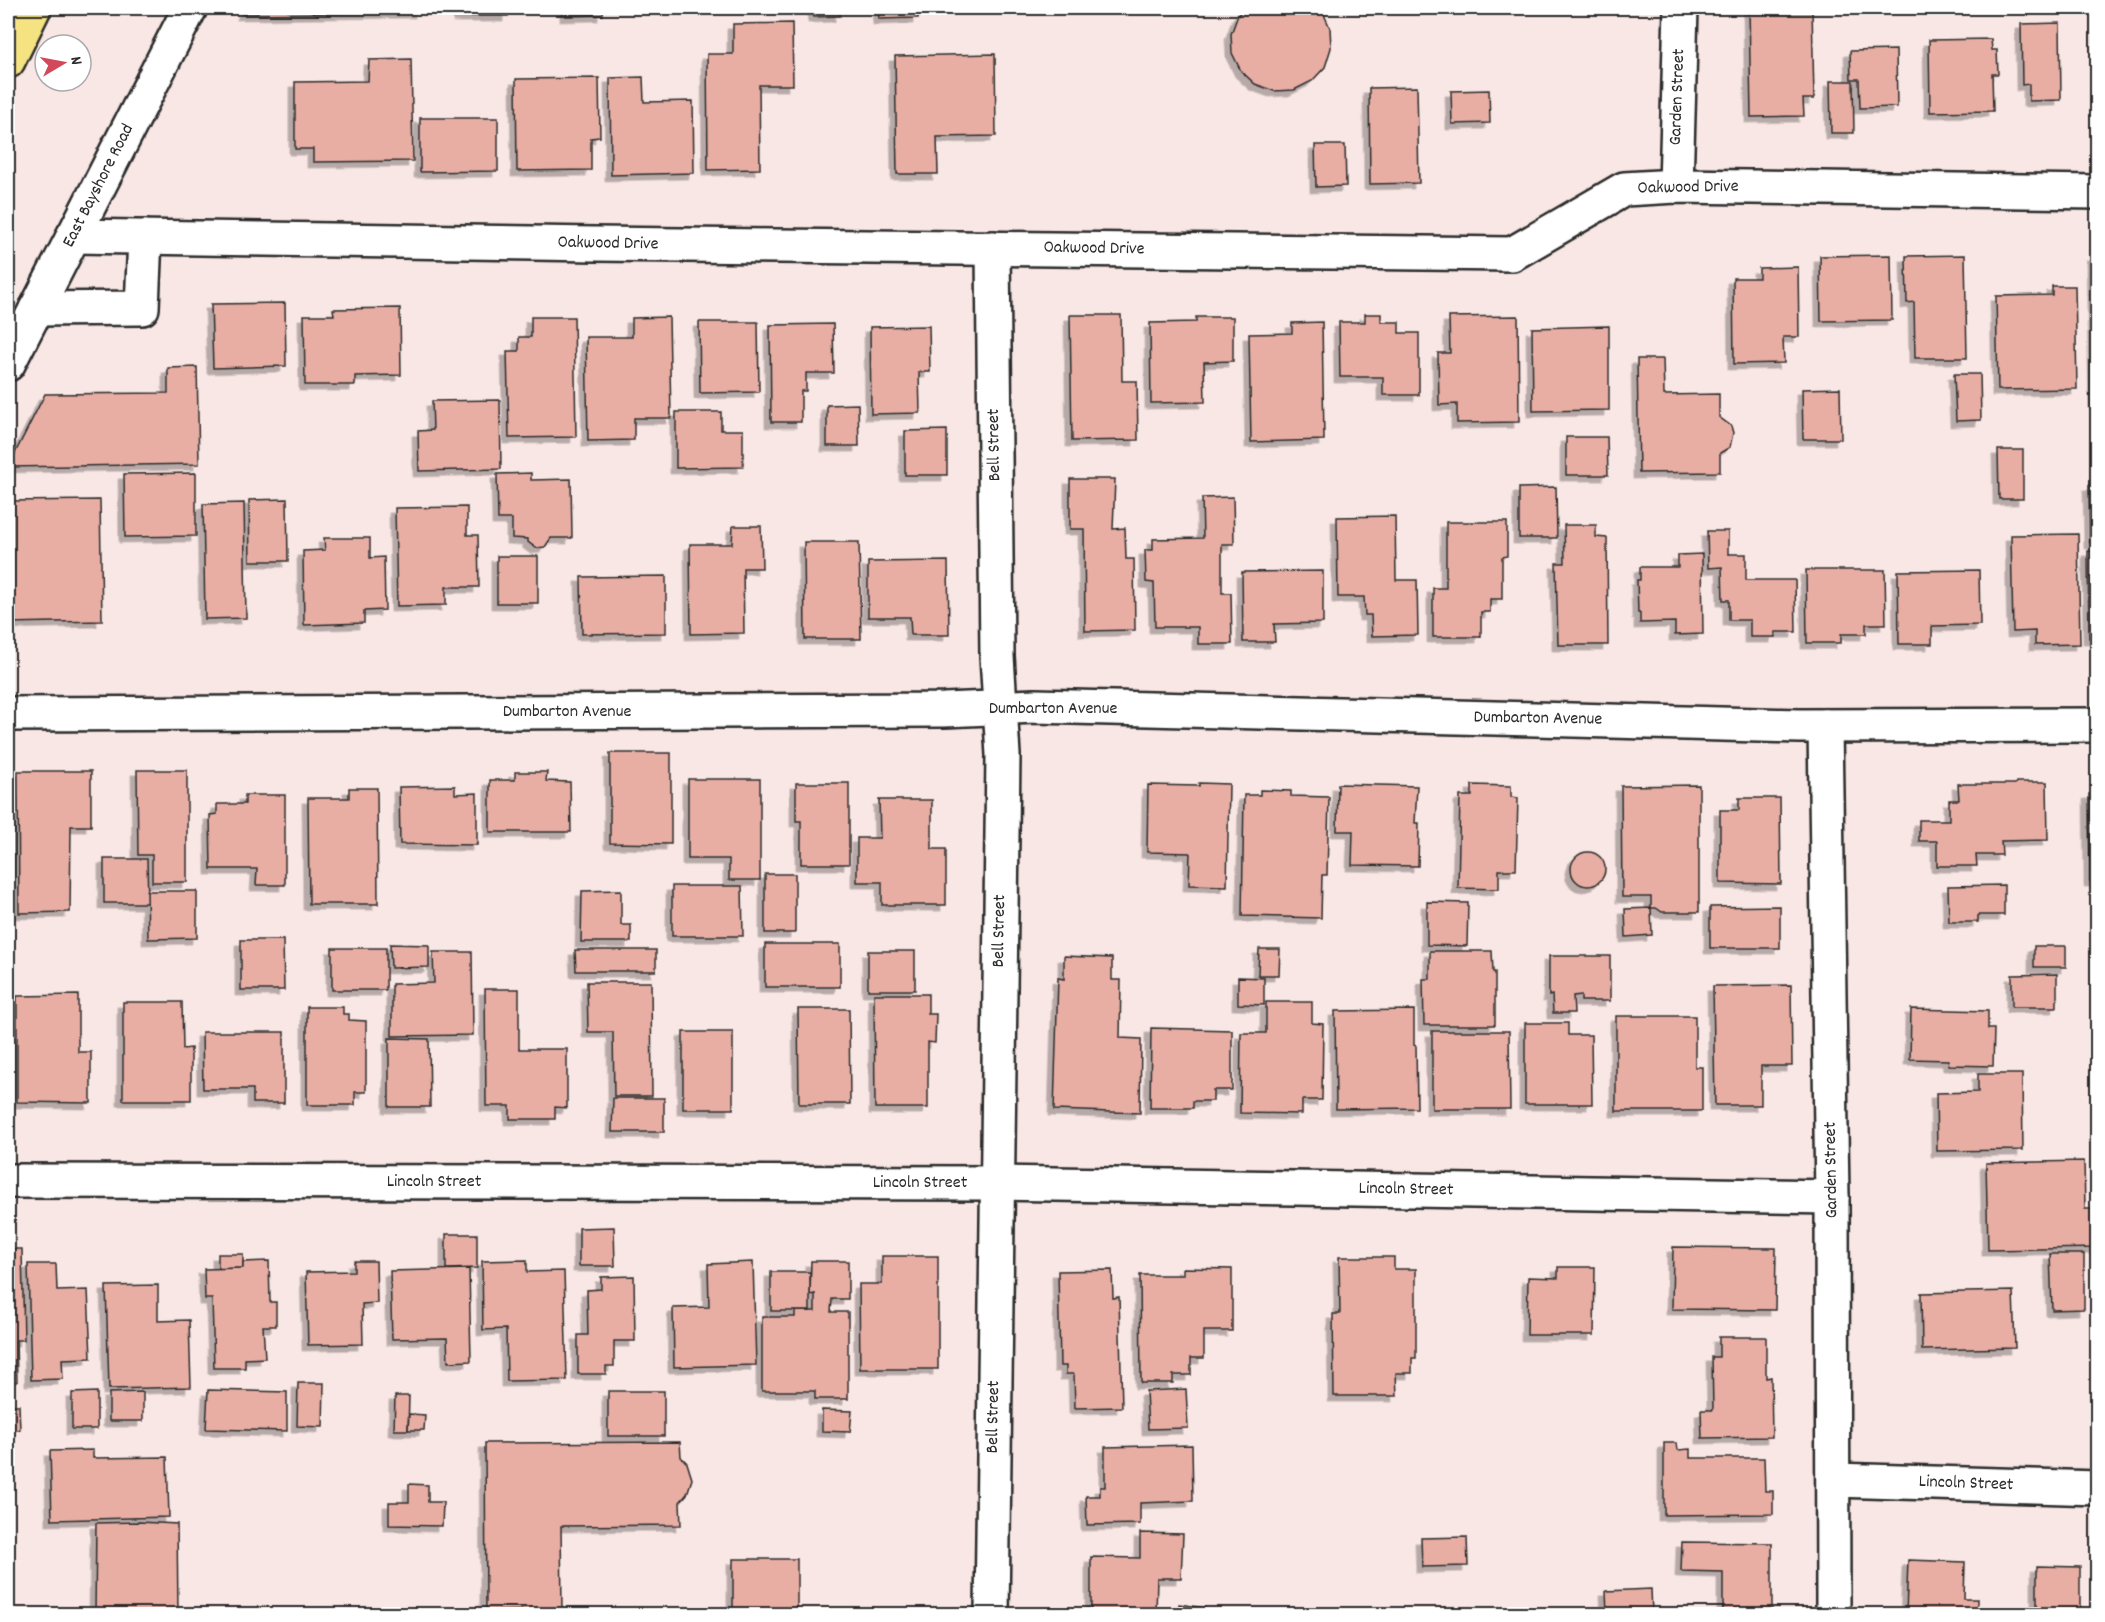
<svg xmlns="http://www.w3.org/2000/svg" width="2105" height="1622" font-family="Dekko,sans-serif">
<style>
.building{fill:#e8aea4;stroke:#2b2b2b;stroke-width:1.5;filter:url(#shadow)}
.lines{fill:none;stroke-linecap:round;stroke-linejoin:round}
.minor-casing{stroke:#2b2b2b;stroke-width:38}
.highway-casing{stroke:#2b2b2b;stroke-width:38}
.minor{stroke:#fff;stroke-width:33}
.highway{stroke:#f5e382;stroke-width:33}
.labels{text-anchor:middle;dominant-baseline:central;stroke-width:6;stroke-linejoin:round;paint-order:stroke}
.street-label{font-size:18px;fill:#2b2b2b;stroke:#fff}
</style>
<defs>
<filter id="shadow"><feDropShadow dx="-5.5" dy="5.5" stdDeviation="0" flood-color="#0004"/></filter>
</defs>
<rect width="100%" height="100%" fill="#f8e7e4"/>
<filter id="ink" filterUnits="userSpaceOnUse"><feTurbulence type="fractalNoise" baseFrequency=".0167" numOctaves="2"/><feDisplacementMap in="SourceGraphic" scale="12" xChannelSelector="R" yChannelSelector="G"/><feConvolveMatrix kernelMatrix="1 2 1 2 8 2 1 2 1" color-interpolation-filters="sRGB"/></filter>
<g filter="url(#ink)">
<g class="building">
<polygon points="246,8 420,8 420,12 243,14"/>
<rect x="459" y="8" width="49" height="8"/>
<polygon points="566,8 603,8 603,15 566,16"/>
<polygon points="813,8 840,8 840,16 814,17"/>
<polygon points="878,8 918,8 918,18 879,19"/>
<polygon points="1244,8 1318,8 1322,10 1330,28 1331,48 1325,67 1312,81 1294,90 1274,91 1255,84 1241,71 1232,53 1231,34 1238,15"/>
<polygon points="1749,8 1812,8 1814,99 1803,99 1804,116 1751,117"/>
<polygon points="792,23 793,85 759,85 760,169 708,170 707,54 733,54 733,24"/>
<polygon points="2060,23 2061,100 2029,101 2029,84 2022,85 2021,24"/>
<polygon points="1991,39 1992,50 1997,50 1998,74 1992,74 1993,111 1930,112 1929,40"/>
<polygon points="1896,50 1897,107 1860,108 1859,79 1851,79 1850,51"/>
<polygon points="995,54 996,136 937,137 938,174 897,174 895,56"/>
<polygon points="411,59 413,161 313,162 313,149 295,149 295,82 368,81 369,60"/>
<polygon points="643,77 644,102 693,101 694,173 611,175 610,78"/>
<polygon points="599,78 600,137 591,138 591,170 517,171 516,79"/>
<polygon points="1830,81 1853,81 1854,133 1831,133"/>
<polygon points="1417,87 1419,183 1370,184 1369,88"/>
<polygon points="1489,90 1490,123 1452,124 1451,91"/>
<polygon points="420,118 498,118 498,171 420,172"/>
<polygon points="1315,145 1345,145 1346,186 1316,187"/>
<polygon points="1891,255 1892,320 1821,321 1820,256"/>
<polygon points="1965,255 1967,358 1915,358 1914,302 1907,303 1906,256"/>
<polygon points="2092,255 2098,255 2098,403 2095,403"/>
<polygon points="1798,267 1799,337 1783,337 1784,363 1734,364 1733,278 1759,278 1759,268"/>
<polygon points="2052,286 2075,286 2077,389 1998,390 1996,296 2052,295"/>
<polygon points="285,303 286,366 213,368 211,304"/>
<polygon points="400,308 401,375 355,376 355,385 305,385 304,315 334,315 333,309"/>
<polygon points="1365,314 1381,314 1381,322 1399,322 1399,333 1419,333 1419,395 1383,395 1383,377 1340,377 1339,322 1365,322"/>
<polygon points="1070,315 1121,315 1122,381 1137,381 1138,440 1072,441"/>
<polygon points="1518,316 1519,422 1457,423 1457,404 1439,405 1438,353 1450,353 1449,317"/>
<polygon points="531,317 574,317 576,437 509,438 507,351 519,351 519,337 531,337"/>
<polygon points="669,317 671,418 634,418 634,440 588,441 586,337 632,337 632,318"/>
<polygon points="1196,317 1233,317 1233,361 1204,362 1205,402 1151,403 1150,323 1196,322"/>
<polygon points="699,322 758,322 759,392 700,393"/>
<polygon points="1322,322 1324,440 1251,442 1249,334 1292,333 1292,323"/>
<polygon points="833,324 834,373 806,373 806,391 801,391 801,422 771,422 770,325"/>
<polygon points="929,326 930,372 919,372 920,413 871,414 870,327"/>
<polygon points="1609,326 1609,410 1533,411 1532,328"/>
<polygon points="1637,359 1663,359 1664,395 1719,394 1719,417 1731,426 1733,433 1730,447 1720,453 1720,472 1639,473"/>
<polygon points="197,367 199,464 8,467 45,394 168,393 168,368"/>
<polygon points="1954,374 1980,374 1981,420 1956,421"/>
<polygon points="1840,388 1841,439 1803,439 1802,389"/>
<polygon points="500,400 501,469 419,471 418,431 433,430 432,401"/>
<polygon points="858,404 859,446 827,446 827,405"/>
<polygon points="676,412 721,412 721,430 743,430 743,467 676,468"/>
<polygon points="947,430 947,475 905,475 905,431"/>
<polygon points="1566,437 1607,437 1608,475 1566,475"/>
<polygon points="1998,450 2023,450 2023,499 1999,499"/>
<polygon points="196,473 196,536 125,537 124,474"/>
<polygon points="531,473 531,480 571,479 572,538 551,538 545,547 536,548 528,542 528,539 512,538 512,519 498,519 497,474"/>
<polygon points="1070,479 1115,479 1113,529 1125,528 1126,559 1134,559 1135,630 1085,631 1084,529 1070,529"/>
<polygon points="2089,485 2098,485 2098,543 2090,543"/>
<polygon points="1556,487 1557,538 1519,538 1519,488"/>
<polygon points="1233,497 1234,544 1222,544 1222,593 1231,593 1232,644 1198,644 1198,627 1155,627 1154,583 1146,582 1145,550 1153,550 1153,539 1203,538 1202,498"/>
<polygon points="287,499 288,561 250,561 249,500"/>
<polygon points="100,500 102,621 8,623 8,501"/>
<polygon points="244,503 246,618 205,619 203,504"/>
<polygon points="467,507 467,535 478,535 479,587 446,587 446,605 397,606 395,508"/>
<polygon points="1395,516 1396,580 1417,580 1418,635 1372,636 1371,615 1365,615 1364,597 1338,597 1337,517"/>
<polygon points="1446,522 1507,522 1507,556 1502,557 1502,599 1490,599 1490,612 1481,612 1481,637 1433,637 1433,588 1446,588"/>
<polygon points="1564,525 1596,525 1596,537 1607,538 1608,645 1558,645 1556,563 1565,563"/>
<polygon points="733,526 761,526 762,568 743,568 744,633 691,634 690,544 732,544"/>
<polygon points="1707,531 1728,531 1728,554 1746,554 1746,580 1795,580 1796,632 1775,632 1775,637 1750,637 1750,620 1729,620 1729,600 1723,600 1722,567 1708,568"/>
<polygon points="2078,534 2080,644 2035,645 2035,631 2013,632 2011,535"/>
<polygon points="324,538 370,538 370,558 384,557 385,610 364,611 364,623 304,625 303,551 325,550"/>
<polygon points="804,542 859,542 861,639 805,639"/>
<polygon points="2088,551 2098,551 2098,638 2089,638"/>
<polygon points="1702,554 1703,634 1675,635 1675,622 1640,623 1640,613 1638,613 1637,580 1640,580 1640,567 1678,567 1678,555"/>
<rect x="497" y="556" width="41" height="47"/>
<polygon points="948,561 949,635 911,635 910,617 868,617 868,562"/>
<polygon points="1806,570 1885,570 1886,624 1866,624 1866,634 1841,634 1841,643 1807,643"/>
<polygon points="1979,570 1980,625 1932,626 1932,644 1899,644 1898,571"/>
<polygon points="1323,571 1323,623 1274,624 1275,642 1243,642 1242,572"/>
<polygon points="666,576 666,633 582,634 581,577"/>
<polygon points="610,753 671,753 671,844 610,843"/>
<polygon points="137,770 187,770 187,882 152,882 152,855 138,855"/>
<polygon points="18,771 91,771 91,826 71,826 70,912 19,913"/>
<polygon points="515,772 547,772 546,781 570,782 571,832 490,832 490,780 515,780"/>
<polygon points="688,779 760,779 760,880 729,880 729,859 688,859"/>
<polygon points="2016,782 2047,782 2048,840 2001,841 2002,855 1976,855 1977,866 1937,866 1937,841 1919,841 1919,820 1949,820 1949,800 1959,800 1958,784 2015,784"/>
<polygon points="796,783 849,783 849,864 801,864 801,821 796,821"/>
<polygon points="1199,783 1229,784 1227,886 1189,885 1190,853 1147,852 1148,785 1199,786"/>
<polygon points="1338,784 1417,786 1415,823 1419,823 1418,866 1352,865 1353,831 1337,831"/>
<polygon points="1472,785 1511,786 1511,797 1518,798 1516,870 1499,870 1499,889 1458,888 1460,796 1472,796"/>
<polygon points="1699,785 1699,912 1662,912 1656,908 1651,908 1651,897 1622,897 1621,786"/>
<polygon points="455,786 455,794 477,793 477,845 400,844 399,787"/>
<polygon points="349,788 377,788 378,904 309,904 308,798 349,798"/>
<polygon points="1260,790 1291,791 1291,796 1329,797 1327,875 1322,875 1321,918 1242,916 1244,795 1260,795"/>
<polygon points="2089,794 2098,794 2098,881 2090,881"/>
<polygon points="245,795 285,795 285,885 256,885 257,869 211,869 210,815 217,814 217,804 245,804"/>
<polygon points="1739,798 1780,798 1781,884 1720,883 1720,810 1739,810"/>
<polygon points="879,800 932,800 932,849 946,849 946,905 882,905 882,882 857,882 857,838 880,838"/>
<circle cx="1588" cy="869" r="17"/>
<polygon points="104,859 147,859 148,903 104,903"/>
<rect x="765" y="874" width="30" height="59"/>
<polygon points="2004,885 2004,915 1978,915 1978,922 1949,922 1948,886"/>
<polygon points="672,886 742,886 743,936 672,936"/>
<polygon points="621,890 621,925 631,925 631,942 581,942 582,891"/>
<polygon points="147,891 197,891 197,938 148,939"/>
<polygon points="1427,902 1468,903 1467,946 1427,945"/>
<polygon points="1780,906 1780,948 1710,948 1710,907"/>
<polygon points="1651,908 1652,935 1626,937 1625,909"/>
<polygon points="241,940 283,940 284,990 241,990"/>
<polygon points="390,944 429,945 429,967 391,968"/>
<rect x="765" y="944" width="75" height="43"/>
<rect x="2034" y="946" width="32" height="21"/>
<rect x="332" y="948" width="54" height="42"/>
<polygon points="1259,949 1280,949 1279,975 1258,975"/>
<polygon points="575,950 656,950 656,971 576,971"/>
<rect x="868" y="951" width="47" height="39"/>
<polygon points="1430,951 1492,951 1493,972 1495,972 1495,1025 1424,1025 1423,979 1430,979"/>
<polygon points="433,952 472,952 473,1035 392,1036 392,984 434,983"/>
<polygon points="1064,956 1112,958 1112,980 1121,980 1120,1038 1141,1039 1140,1113 1054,1110 1058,978 1064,979"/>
<polygon points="1549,956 1610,956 1610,1001 1581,1001 1581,995 1573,996 1574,1013 1553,1013 1552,995 1549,996"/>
<polygon points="2057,974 2057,1007 2012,1007 2012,975"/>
<polygon points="1238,977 1264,978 1264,1005 1238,1004"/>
<polygon points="587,982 651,982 652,1096 614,1096 613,1032 588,1032"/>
<polygon points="1791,985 1792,1066 1761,1066 1761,1105 1715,1105 1713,986"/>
<polygon points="485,989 519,989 519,1049 567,1049 567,1108 555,1107 555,1119 510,1119 510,1106 486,1106"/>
<polygon points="874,994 928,994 928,1014 936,1014 935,1043 928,1042 928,1108 875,1108"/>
<polygon points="78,995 78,1052 91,1052 91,1103 17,1102 17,996"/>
<polygon points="123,1002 182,1002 183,1049 191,1048 191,1100 123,1100"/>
<polygon points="1266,1002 1312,1002 1312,1023 1323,1024 1322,1100 1302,1100 1302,1114 1240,1113 1241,1033 1266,1033"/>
<polygon points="307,1007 343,1007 343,1014 349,1014 349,1020 366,1021 366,1092 355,1092 355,1105 307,1105"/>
<polygon points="798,1009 849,1009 850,1104 799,1104"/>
<polygon points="1911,1009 1988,1011 1988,1029 1994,1029 1993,1066 1949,1065 1948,1060 1910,1059"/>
<polygon points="1414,1010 1414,1045 1416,1046 1417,1108 1336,1109 1335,1011"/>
<polygon points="1616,1016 1695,1016 1695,1067 1702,1067 1702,1111 1616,1111"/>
<polygon points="1525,1023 1568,1023 1568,1035 1591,1035 1592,1104 1525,1104"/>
<polygon points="1151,1028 1232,1030 1232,1090 1213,1090 1213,1101 1193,1101 1193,1108 1150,1108"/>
<polygon points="1432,1031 1509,1031 1510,1109 1432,1109"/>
<polygon points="202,1032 284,1032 284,1103 253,1103 253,1089 203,1089"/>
<rect x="683" y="1032" width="50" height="77"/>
<polygon points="389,1038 429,1039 430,1107 389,1107"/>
<polygon points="1978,1074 2022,1074 2023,1150 1937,1151 1936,1093 1978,1092"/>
<polygon points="613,1098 664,1098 664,1132 612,1132"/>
<polygon points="2084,1161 2085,1209 2098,1209 2098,1248 1988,1250 1986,1163"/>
<polygon points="614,1227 615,1266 579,1266 579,1228"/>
<polygon points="446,1234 477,1234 477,1268 446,1269"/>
<polygon points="1673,1247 1776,1248 1775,1310 1672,1309"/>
<polygon points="8,1249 22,1249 24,1340 16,1340 17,1382 8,1382"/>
<polygon points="218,1254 243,1254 243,1268 218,1269"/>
<polygon points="2050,1254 2084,1254 2084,1309 2052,1310"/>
<polygon points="882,1256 938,1256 938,1369 860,1369 859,1284 882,1284"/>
<polygon points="1339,1257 1394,1257 1394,1269 1416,1269 1416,1358 1412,1358 1412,1373 1396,1373 1397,1396 1334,1396 1333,1314 1340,1314"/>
<polygon points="527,1260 527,1272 564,1271 567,1380 507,1381 506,1329 483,1330 482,1261"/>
<polygon points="269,1261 270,1302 276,1302 276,1326 263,1326 265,1358 245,1359 245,1368 214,1368 212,1299 205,1299 204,1269 243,1268 243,1262"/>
<polygon points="354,1261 376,1261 377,1303 362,1304 363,1344 308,1345 306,1272 354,1271"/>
<polygon points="811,1261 848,1261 848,1299 832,1299 831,1312 848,1312 848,1399 815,1399 815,1391 762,1391 762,1317 795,1317 795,1311 815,1311 815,1294 810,1295"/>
<polygon points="753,1262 756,1365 674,1367 673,1308 709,1307 708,1264"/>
<polygon points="28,1264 56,1264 57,1291 88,1290 91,1358 62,1359 63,1379 31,1380"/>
<polygon points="1558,1267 1595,1267 1594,1335 1527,1335 1528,1277 1558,1278"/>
<polygon points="1183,1268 1232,1269 1232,1331 1204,1331 1204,1358 1191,1358 1191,1375 1173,1375 1173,1383 1141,1383 1140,1275 1183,1275"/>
<polygon points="469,1269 471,1361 448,1362 447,1338 392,1339 390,1271"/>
<polygon points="1112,1270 1113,1298 1119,1297 1122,1407 1075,1408 1074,1374 1066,1374 1066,1366 1060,1366 1058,1271"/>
<rect x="771" y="1272" width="39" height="39"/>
<polygon points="634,1276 635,1341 614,1341 614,1366 606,1366 606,1374 578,1374 578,1335 588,1335 587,1290 601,1289 601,1277"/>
<polygon points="158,1285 158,1321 189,1320 191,1387 109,1389 106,1286"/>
<polygon points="2013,1291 2015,1348 1922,1350 1921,1293"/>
<polygon points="1719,1337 1766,1337 1766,1378 1771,1377 1772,1437 1702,1438 1701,1410 1713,1410 1712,1357 1719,1357"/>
<polygon points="298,1383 324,1383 323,1427 297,1426"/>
<polygon points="1186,1389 1188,1428 1148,1429 1146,1391"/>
<polygon points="208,1390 287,1392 287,1431 206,1429"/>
<rect x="608" y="1391" width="56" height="45"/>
<polygon points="97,1392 97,1429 72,1429 72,1393"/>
<polygon points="143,1392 143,1421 109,1421 109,1393"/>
<polygon points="395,1396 409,1396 408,1430 394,1430"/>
<polygon points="8,1405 19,1405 20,1430 8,1430"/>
<polygon points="822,1410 852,1411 850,1432 822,1431"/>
<polygon points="409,1414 425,1415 424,1430 408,1430"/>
<polygon points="680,1442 681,1457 687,1463 692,1479 687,1494 680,1502 681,1525 561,1526 562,1610 486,1611 485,1443"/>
<polygon points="1664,1443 1677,1443 1678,1450 1690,1449 1690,1458 1764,1458 1765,1491 1773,1491 1773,1514 1664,1515"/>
<polygon points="1192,1445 1193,1501 1140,1503 1140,1524 1087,1525 1086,1496 1100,1496 1100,1487 1105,1487 1105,1447"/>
<polygon points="93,1450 93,1458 167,1457 169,1517 52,1520 50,1451"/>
<polygon points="409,1484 428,1485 428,1502 443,1502 442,1526 389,1525 389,1502 409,1502"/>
<polygon points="139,1522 177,1524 178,1614 95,1614 96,1523"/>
<polygon points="1140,1533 1183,1534 1181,1578 1157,1578 1156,1614 1091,1614 1091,1557 1140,1558"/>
<polygon points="1467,1537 1468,1566 1422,1567 1421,1538"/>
<polygon points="1682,1542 1772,1543 1772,1614 1723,1613 1723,1572 1681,1571"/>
<polygon points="733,1559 797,1559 797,1612 733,1613"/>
<polygon points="1908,1560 1965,1562 1964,1599 1977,1599 1977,1613 2011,1614 1906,1614"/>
<polygon points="2037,1566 2080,1567 2080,1614 2037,1614"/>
<polygon points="1651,1589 1652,1614 1607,1614 1606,1591"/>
<polygon points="1179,1604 1205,1608 1205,1614 1178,1614"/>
</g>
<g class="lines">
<defs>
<g id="minor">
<polyline points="1676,186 1681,8"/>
<polyline points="73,236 595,244 1512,254 1624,189 1676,186 2098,192"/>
<polyline points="36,309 142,308 145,237"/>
<polyline points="8,364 190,8"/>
<polyline points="8,714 944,710 1035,706 1800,726 2098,725"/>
<polyline points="1825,726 1832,1197 1833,1614"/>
<polyline points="8,1181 997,1183 1832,1197"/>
<polyline points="1834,1480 2098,1488"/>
<polyline points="992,1614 1003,755 997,656 993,248"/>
</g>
<polyline id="highway" points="8,61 34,8"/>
</defs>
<use href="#minor" class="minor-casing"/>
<use href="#highway" class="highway-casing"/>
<use href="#minor" class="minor"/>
<use href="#highway" class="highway"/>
</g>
</g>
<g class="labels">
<g class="street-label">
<text transform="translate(1678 97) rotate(-88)">Garden Street</text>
<text transform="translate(99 186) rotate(-63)">East Bayshore Road</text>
<text transform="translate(1688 188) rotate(-1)">Oakwood Drive</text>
<text transform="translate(608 244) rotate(1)">Oakwood Drive</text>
<text transform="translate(1094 249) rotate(1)">Oakwood Drive</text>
<text transform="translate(995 445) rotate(-91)">Bell Street</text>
<text x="1053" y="709">Dumbarton Avenue</text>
<text x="567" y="712">Dumbarton Avenue</text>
<text transform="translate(1538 719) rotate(1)">Dumbarton Avenue</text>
<text transform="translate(1000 931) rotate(-89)">Bell Street</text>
<text transform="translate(1832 1170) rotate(-91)">Garden Street</text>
<text x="434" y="1182">Lincoln Street</text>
<text x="920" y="1183">Lincoln Street</text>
<text transform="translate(1406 1190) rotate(1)">Lincoln Street</text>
<text transform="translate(994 1417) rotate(-89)">Bell Street</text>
<text transform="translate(1966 1484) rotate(2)">Lincoln Street</text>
</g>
</g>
<rect width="2105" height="1622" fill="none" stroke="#fff" stroke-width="30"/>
<rect x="15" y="15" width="2075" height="1592" fill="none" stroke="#2b2b2b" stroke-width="2" filter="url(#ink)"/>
<g transform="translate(63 63) rotate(80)"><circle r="28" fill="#ffffff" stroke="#aaaaaa" stroke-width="1.5"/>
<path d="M0-4.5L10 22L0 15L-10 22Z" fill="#d1495b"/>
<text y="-9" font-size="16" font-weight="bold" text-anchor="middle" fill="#2b2b2b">N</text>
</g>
</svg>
